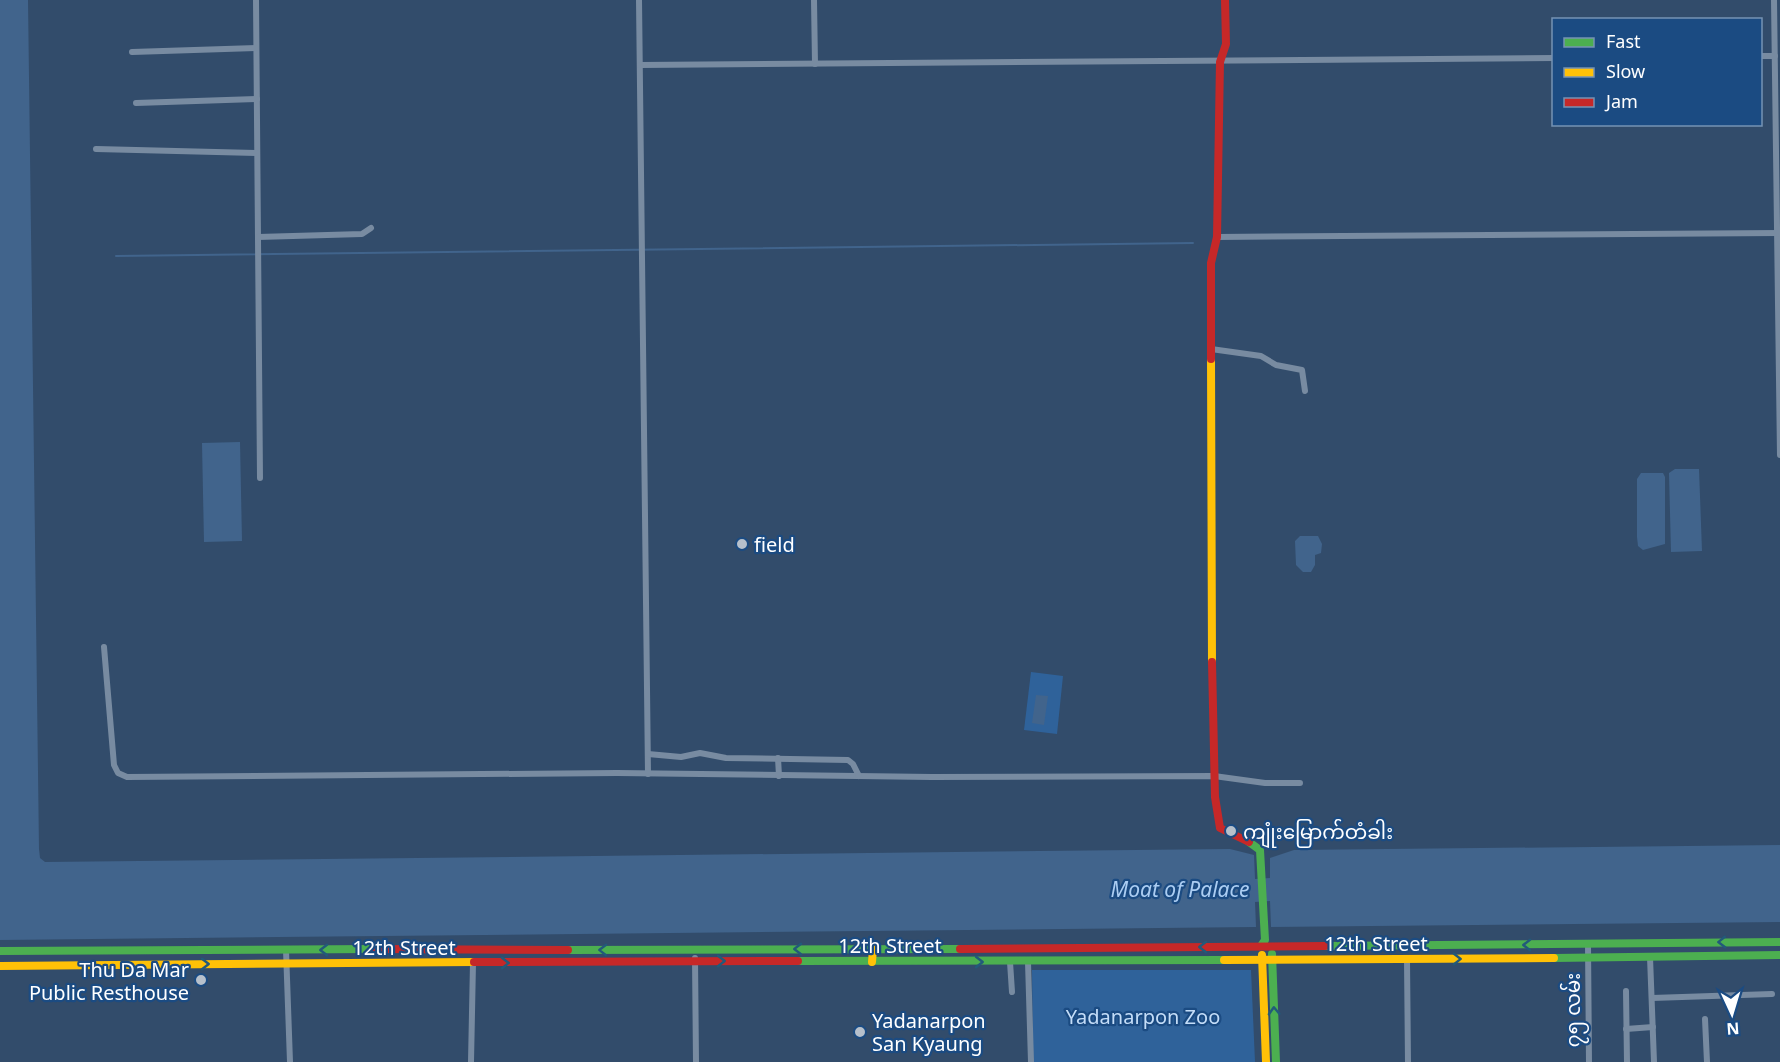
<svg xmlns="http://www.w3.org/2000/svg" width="1780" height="1062" font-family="'Noto Sans','Noto Sans Myanmar',sans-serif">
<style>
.green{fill:#2f629a}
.water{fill:#41648c}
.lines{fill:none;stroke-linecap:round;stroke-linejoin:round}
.stream{stroke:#41648c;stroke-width:2}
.street{stroke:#788ba1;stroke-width:6}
.fast{stroke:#4caf50;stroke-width:8}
.slow{stroke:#ffc107;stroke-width:8}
.jam{stroke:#c62828;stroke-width:8}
.oneway{stroke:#225a7a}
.poi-dot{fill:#b7c0cb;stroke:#1b4b82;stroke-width:2}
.labels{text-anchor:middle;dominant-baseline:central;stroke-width:4.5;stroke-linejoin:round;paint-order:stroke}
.poi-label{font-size:20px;fill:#fff;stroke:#1b4b82;text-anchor:start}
.street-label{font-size:20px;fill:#fff;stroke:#1b4b82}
.park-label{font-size:20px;fill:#c4ddf8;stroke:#1b4b82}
.water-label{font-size:21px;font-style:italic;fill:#abcdf2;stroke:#1b4b82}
</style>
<rect width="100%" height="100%" fill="#324c6b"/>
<g class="green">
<polygon points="1031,672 1063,676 1057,734 1024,730"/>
<polygon points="1032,970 1251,970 1255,1062 1033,1062"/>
</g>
<g class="water">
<polygon points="0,0 28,0 39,849 40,858 45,862 1230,849 1254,855 1255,879 1270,878 1270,858 1294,850 1780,845 1780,922 1271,927 1270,901 1255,902 1256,927 0,940"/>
<polygon points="240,442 242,541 204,542 202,443"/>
<polygon points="1675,469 1699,469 1702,551 1671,552 1669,473"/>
<polygon points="1641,473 1663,473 1665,477 1665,544 1643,550 1638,546 1637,537 1637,479"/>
<polygon points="1300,536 1318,536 1322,544 1321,553 1315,555 1315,565 1311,572 1303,572 1296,565 1295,541"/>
<polygon points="1036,695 1048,696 1044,725 1032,723"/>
</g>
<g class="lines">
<polyline class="stream" points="116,256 1193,243"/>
<g class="street">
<polyline points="256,0 260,478"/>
<polyline points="639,0 648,774"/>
<polyline points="814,0 815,64"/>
<polyline points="1774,0 1780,455"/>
<polyline points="132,52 256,48"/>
<polyline points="1760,56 1775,56"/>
<polyline points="640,65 1554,58"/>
<polyline points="136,103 257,99"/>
<polyline points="96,149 257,153"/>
<polyline points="258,237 362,234 371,228"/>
<polyline points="1217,237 1780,233"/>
<polyline points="1211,349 1261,356 1276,365 1302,370 1305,391"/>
<polyline points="104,647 114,765 118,773 127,777 617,773 932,777 1214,776 1265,783 1300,783"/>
<polyline points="648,754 681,757 700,753 726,758 848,760 853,764 859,776"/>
<polyline points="778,758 779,776"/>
<polyline points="1588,944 1589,1062"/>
<polyline points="286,950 290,1062"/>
<polyline points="1650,957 1654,1062"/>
<polyline points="695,958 696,1062"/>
<polyline points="1407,960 1408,1062"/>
<polyline points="1010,962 1012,992"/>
<polyline points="1028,962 1031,1062"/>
<polyline points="1626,991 1627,1062"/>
<polyline points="1652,998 1772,994"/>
<polyline points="1705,1019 1707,1062"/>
<polyline points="1626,1029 1653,1027"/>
<polyline points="471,1062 473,963"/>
</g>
<g class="fast">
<polyline points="1249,842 1260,850 1265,940 1261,946"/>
<polyline points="1325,946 1780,942"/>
<polyline points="568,950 960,949"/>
<polyline points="0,951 373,949"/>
<polyline points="1272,954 1276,1062"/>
<polyline points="1554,958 1780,955"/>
<polyline points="798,961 1224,960"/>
</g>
<g class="slow">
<polyline points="1211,359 1212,662"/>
<polyline points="1262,955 1266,1062"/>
<polyline points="1224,960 1554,958"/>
<polyline points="872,962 873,949"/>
<polyline points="0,966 474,962"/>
</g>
<g class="jam">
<polyline points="1211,359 1211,263 1217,237 1220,62 1226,44 1225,0"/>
<polyline points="1212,662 1215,797 1220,828 1249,842"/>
<polyline points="373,949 568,950"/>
<polyline points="960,949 1325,946"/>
<polyline points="474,962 798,961"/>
</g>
</g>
<defs><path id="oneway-chevron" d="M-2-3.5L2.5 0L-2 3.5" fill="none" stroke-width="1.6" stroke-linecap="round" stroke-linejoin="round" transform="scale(1.5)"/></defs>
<g class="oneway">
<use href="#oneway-chevron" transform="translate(1722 942) rotate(179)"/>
<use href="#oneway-chevron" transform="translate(1527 945) rotate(180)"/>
<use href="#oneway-chevron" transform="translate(1203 947) rotate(180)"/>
<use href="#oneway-chevron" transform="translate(798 949) rotate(180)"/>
<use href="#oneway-chevron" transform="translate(324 950) rotate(180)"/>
<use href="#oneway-chevron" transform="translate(603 950) rotate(-179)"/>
<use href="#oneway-chevron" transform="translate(1457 959) rotate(-1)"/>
<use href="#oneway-chevron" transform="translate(721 961)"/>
<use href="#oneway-chevron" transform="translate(979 962)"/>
<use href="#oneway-chevron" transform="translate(505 963) rotate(-1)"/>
<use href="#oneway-chevron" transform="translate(205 964)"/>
<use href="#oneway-chevron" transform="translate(1274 1011) rotate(-92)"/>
</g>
<g class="poi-dot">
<circle cx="742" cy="544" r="6"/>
<circle cx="1231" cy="831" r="6"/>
<circle cx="201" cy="980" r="6"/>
<circle cx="860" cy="1032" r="6"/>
</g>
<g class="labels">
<g class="poi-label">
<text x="754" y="544">field</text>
<text x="1243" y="831">ကျုံးမြောက်တံခါး</text>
<text x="189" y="969" text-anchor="end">Thu Da Mar<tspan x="189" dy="23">Public Resthouse</tspan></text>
<text x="872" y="1020">Yadanarpon<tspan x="872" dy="23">San Kyaung</tspan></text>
</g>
<g class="street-label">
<text x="1376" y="943">12th Street</text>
<text x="890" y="945">12th Street</text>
<text x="404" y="947">12th Street</text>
<text transform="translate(1572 1010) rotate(-90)">၇၅ လမ်း</text>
</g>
<g class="park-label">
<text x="1143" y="1016">Yadanarpon Zoo</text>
</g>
<g class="water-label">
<text x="1180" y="889">Moat of Palace</text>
</g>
</g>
<rect x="1552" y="18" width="210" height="108" fill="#1b4b82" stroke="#7693b4" stroke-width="1.5"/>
<rect x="1564" y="38" width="30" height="9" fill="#4caf50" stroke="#7693b4" stroke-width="1.5"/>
<text x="1606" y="48" font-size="18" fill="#ffffff">Fast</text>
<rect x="1564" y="68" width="30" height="9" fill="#ffc107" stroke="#7693b4" stroke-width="1.5"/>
<text x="1606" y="78" font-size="18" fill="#ffffff">Slow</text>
<rect x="1564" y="98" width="30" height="9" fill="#c62828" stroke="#7693b4" stroke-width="1.5"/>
<text x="1606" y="108" font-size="18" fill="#ffffff">Jam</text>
<g transform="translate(1732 1014) rotate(176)" stroke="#1b4b82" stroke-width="4.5" paint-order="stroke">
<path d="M0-4.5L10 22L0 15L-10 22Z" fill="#ffffff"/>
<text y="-9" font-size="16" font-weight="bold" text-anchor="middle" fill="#ffffff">N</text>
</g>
</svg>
